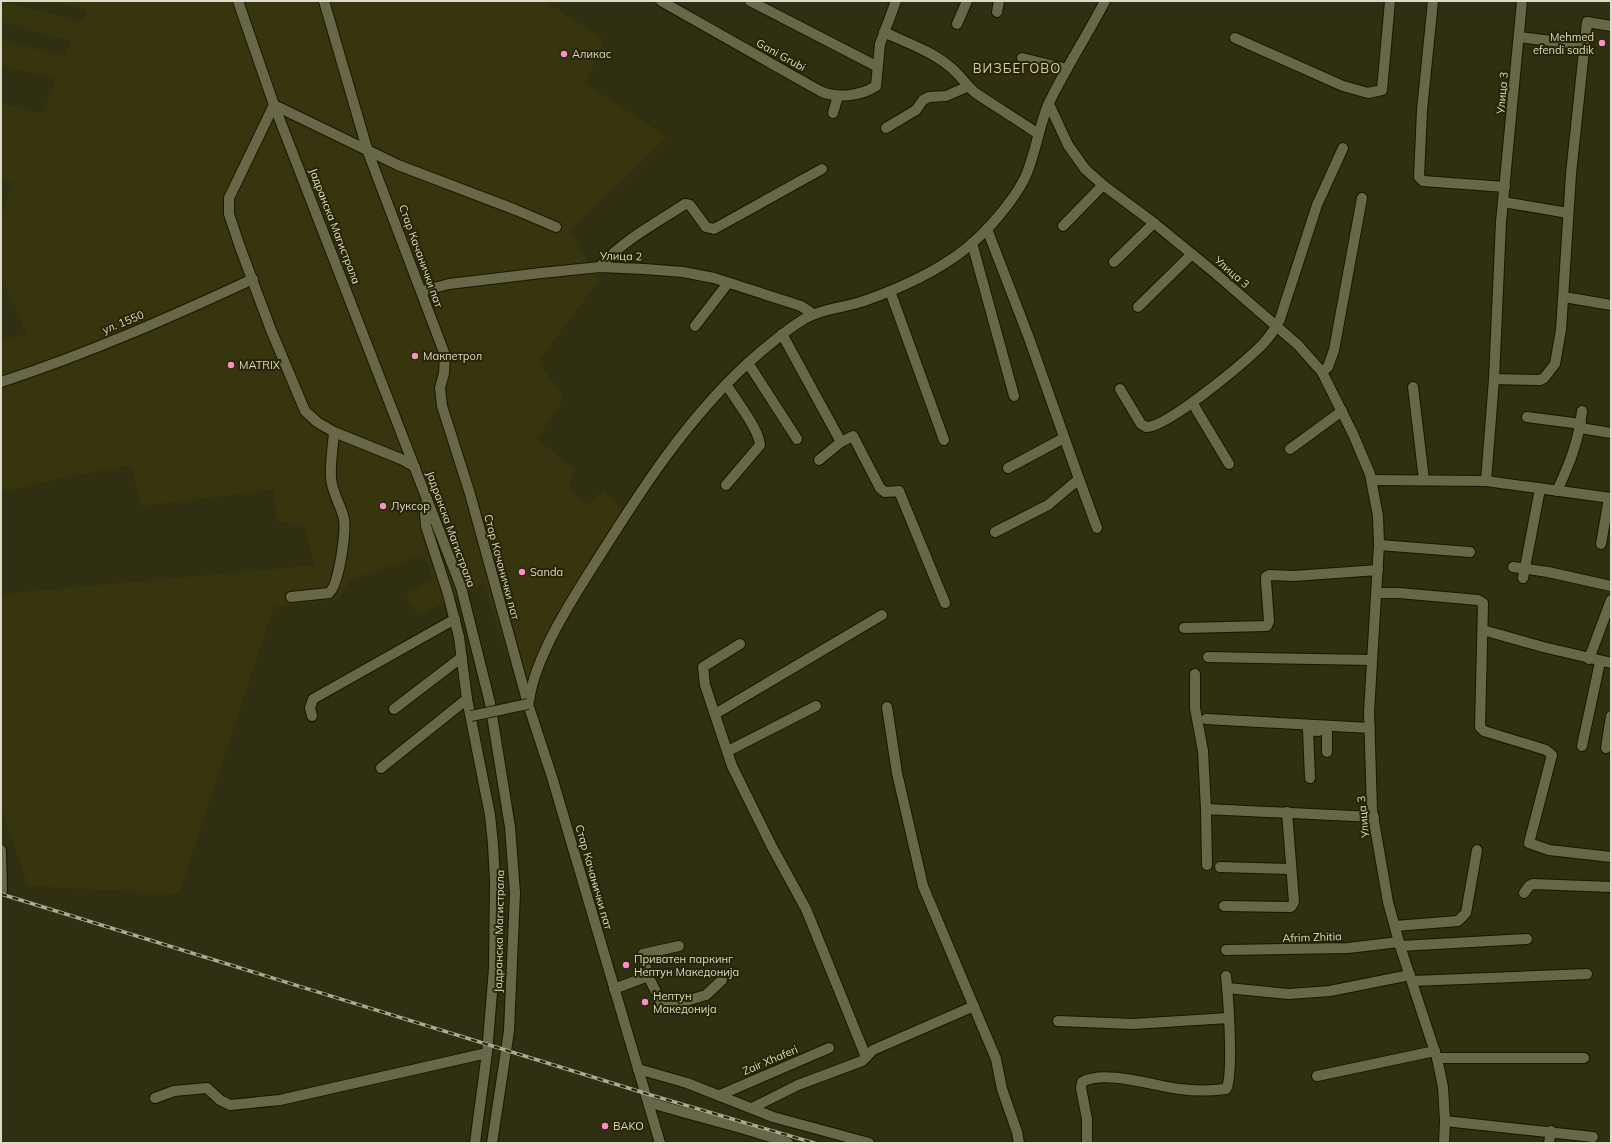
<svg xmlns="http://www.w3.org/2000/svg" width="1612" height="1144" font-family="Mulish,sans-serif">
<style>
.built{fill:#37350e}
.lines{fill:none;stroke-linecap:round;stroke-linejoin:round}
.minor-casing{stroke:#191600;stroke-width:12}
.minor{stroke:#686747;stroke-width:10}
.rail-casing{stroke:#abaa95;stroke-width:3.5}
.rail{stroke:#272506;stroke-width:2;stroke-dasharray:6;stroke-linecap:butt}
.minor-bridge-casing{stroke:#191600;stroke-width:12;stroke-linecap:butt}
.minor-bridge{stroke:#686747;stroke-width:10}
.poi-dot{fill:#f98fc9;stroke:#272506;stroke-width:1.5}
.labels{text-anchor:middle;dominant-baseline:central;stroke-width:4;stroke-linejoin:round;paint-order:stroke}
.poi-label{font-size:11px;fill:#dbdbc9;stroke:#272506;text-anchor:start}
.street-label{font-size:11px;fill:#dbdbc9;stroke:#272506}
.quarter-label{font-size:13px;letter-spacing:1px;fill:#cfcdab;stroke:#272506}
</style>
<rect width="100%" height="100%" fill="#302f11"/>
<polygon class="built" points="1,1 82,22 87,11 54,1 545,1 604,40 585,83 667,137 569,231 599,280 538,362 564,398 537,439 574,469 570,489 587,505 603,490 623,512 569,601 527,683 514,675 483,583 418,616 406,594 434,580 424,555 350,580 339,599 274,607 179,894 28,886 1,807 1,594 315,565 303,526 277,521 273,490 141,506 131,465 42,482 1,492 1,339 27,334 1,277 1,215 13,183 1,181 1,103 42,114 57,78 1,66 1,40 65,56 71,41 1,22"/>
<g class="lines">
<defs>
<g id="minor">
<polyline points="238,1 274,105 461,587 490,703 510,827 515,893 509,1031 492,1143"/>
<polyline points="324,1 368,152 445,355 444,373 440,388 442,406 470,494 528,704 552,777 660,1143"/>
<path d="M661,1l159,90c16,8 41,5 56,-5l4,-42 16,-43"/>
<polyline points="750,1 878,67"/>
<polyline points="1433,1 1422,110 1419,177 1423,181 1505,187"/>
<polyline points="997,12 999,1"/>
<polyline points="957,24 967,1"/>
<path d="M884,32c21,10 47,19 65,34 11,8 17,20 28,28l60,39"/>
<polyline points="1519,37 1584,45"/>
<polyline points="1235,38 1343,86 1368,93 1382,90 1390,1"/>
<polyline points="1022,58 1067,69"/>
<polyline points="1049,104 1068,145 1085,169 1103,185 1154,223 1215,273 1298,345 1322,372 1353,434 1370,474 1378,516 1379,545 1369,712 1372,810 1388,902 1400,946 1437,1058 1443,1087 1445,1121 1444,1143"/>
<polyline points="833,113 838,96"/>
<polyline points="886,128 916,110 923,100 929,97 946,96 967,87"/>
<polyline points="1503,202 1568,213"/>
<polyline points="1063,226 1103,185"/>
<polyline points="987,229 1029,338 1079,479 1048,505 995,532"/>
<polyline points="972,243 1014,396"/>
<polyline points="1114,262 1154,223"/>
<path d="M600,267c20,-25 58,-45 85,-63l5,1 16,22 8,2 108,-60"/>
<polyline points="422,291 449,284 541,273 600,267 644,269 683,272 714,278 801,306 813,314"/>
<polyline points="890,291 944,440"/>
<polyline points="1564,297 1611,305"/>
<polyline points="1138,307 1192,254"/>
<polyline points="695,326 728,283"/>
<polyline points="782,334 841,442"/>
<polyline points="748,363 797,439"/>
<polyline points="1322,372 1328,367 1334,350 1362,198"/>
<polyline points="1494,379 1540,380 1544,378 1555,364 1561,330 1571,174 1587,22 1611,26"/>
<path d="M1,382c86,-28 170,-65 252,-103"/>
<path d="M726,384c9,15 33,45 34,61l-34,40"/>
<polyline points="1413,387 1424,480"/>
<path d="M1120,389l21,35 5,3c21,1 100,-66 117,-83 7,-8 13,-16 17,-25l37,-114 26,-57"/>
<polyline points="1193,404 1229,464"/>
<polyline points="1527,417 1581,424"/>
<polyline points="1580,428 1611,433"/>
<polyline points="1290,449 1342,411"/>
<polyline points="819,460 841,442 853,436 880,488 885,492 899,491 945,603"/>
<polyline points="415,467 401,459 334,432 317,422 305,411 271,330 240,247 229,214 229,198 274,105 398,165 516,210 556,227"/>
<polyline points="1008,468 1064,438"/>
<polyline points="1079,479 1097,528"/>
<polyline points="1372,480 1486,481 1611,498"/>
<polyline points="1486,481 1494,379 1501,222 1522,1"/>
<path d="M1557,491c12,-26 22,-50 25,-80"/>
<polyline points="427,500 425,514 426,526 448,594 459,637 467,699 490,815 493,844 495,881 494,968 487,1053 475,1143"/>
<polyline points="1601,544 1609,498"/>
<polyline points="1379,545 1470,552"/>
<polyline points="1513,567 1548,572 1611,586"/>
<polyline points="1523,578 1540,489"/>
<polyline points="1377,593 1399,593 1478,600 1483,603 1480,727 1484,731 1546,750 1552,755 1529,843 1549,850 1611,857"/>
<path d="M291,597l38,-4c10,-8 17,-60 15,-74 -3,-14 -12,-26 -13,-41 -1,-15 2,-31 3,-46"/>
<polyline points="1184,628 1267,626 1269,621 1266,581 1266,577 1269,575 1294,576 1378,570"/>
<polyline points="1483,630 1543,647 1611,663"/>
<polyline points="740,644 703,667 705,685 732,766 771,845 806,909 866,1057"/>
<polyline points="1208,657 1372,660"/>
<polyline points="1589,659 1611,600"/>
<polyline points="1195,674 1195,708 1203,751 1206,809"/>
<path d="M529,701c6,-45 45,-105 70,-144 44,-70 88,-138 150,-195 16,-14 33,-29 52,-41 18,-12 42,-13 63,-20 40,-14 84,-34 115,-64 16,-15 40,-44 48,-64 9,-23 12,-46 21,-68 17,-36 39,-69 57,-104"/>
<polyline points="887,707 897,773 923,886 996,1059 1002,1089 1017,1132 1019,1143"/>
<polyline points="394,709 462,657"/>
<polyline points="715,714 882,615"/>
<polyline points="312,716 310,708 313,699 455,619"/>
<polyline points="1206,719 1370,728"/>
<polyline points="1582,746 1600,662"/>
<polyline points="1606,748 1611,716"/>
<polyline points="728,751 816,706"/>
<polyline points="1327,752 1327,731"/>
<polyline points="381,768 467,699"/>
<polyline points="1310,778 1308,730 1319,731"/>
<polyline points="1,850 2,891"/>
<polyline points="1207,865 1206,809 1374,817"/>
<polyline points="1220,867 1291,869"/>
<polyline points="1524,893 1529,886 1533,884 1611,887"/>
<polyline points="1224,906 1291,907 1294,902 1287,812"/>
<polyline points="1395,926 1458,921 1466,913 1477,850"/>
<polyline points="679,946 643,954 648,976 663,1006 669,1006 706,995 722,980"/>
<polyline points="1400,946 1527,939"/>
<polyline points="1226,950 1348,948 1399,942"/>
<polyline points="1412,981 1587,974"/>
<polyline points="1227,988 1289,994 1330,991 1410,975"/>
<polyline points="614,989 648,976"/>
<polyline points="1058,1021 1133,1024 1228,1018"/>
<polyline points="1437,1058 1584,1058"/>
<polyline points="638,1069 687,1083 773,1117 869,1143"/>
<polyline points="1317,1076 1435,1051"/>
<polyline points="720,1095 829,1048"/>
<polyline points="155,1098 174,1091 207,1088 220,1100 230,1105 280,1100 487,1053"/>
<path d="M649,1102c46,15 93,24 139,41"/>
<polyline points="752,1108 798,1085 862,1061 873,1050 974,1006"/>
<polyline points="1445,1121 1593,1137"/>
<path d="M1087,1143v-24l-6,-31 1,-6c22,-13 73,4 98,7 15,2 30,2 46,0 8,-12 2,-95 0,-113"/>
<polyline points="1549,1143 1551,1131"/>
</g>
</defs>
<use href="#minor" class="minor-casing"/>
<use href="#minor" class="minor"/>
<defs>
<polyline id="rail" points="1,894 654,1096 814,1143"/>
</defs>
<use href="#rail" class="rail-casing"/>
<use href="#rail" class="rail"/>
<defs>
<polyline id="minor-bridge" points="471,716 528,704"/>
</defs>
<use href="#minor-bridge" class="minor-bridge-casing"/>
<use href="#minor-bridge" class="minor-bridge"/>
</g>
<g class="poi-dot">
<circle cx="1602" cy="43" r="4"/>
<circle cx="564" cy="54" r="4"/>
<circle cx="415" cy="356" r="4"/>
<circle cx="231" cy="365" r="4"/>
<circle cx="383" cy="506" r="4"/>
<circle cx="522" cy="572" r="4"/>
<circle cx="626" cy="965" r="4"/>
<circle cx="645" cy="1002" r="4"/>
<circle cx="605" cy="1126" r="4"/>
</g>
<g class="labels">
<g class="poi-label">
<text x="1594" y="37" text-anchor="end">Mehmed<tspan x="1594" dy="13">efendi sadik</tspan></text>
<text x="572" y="54">Аликас</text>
<text x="423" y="356">Макпетрол</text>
<text x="239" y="365">MATRIX</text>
<text x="391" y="506">Луксор</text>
<text x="530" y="572">Sanda</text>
<text x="634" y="959">Приватен паркинг<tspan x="634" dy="13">Нептун Македонија</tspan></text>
<text x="653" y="996">Нептун<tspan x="653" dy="13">Македонија</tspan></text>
<text x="613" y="1126">BAKO</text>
</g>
<g class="street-label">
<text transform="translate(781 55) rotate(29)">Gani Grubi</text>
<text transform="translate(1502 93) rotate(-85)">Улица 3</text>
<text transform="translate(335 226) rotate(69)">Јадранска Магистрала</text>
<text transform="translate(421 256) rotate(70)">Стар Качанички пат</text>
<text transform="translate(621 256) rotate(1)">Улица 2</text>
<text transform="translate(1232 272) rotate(41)">Улица 3</text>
<text transform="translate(123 322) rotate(-22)">ул. 1550</text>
<text transform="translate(451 529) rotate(70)">Јадранска Магистрала</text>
<text transform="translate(502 567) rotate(75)">Стар Качанички пат</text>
<text transform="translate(1363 817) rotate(-96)">Улица 3</text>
<text transform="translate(594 877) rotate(74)">Стар Качанички пат</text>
<text transform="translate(499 931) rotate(-89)">Јадранска Магистрала</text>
<text transform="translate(1312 937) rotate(-2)">Afrim Zhitia</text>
<text transform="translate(770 1060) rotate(-23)">Zair Xhaferi</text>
</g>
<g class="quarter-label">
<text x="1017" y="68">ВИЗБЕГОВО</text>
</g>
</g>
<rect width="1612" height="1144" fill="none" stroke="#dbdbc9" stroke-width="4"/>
</svg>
